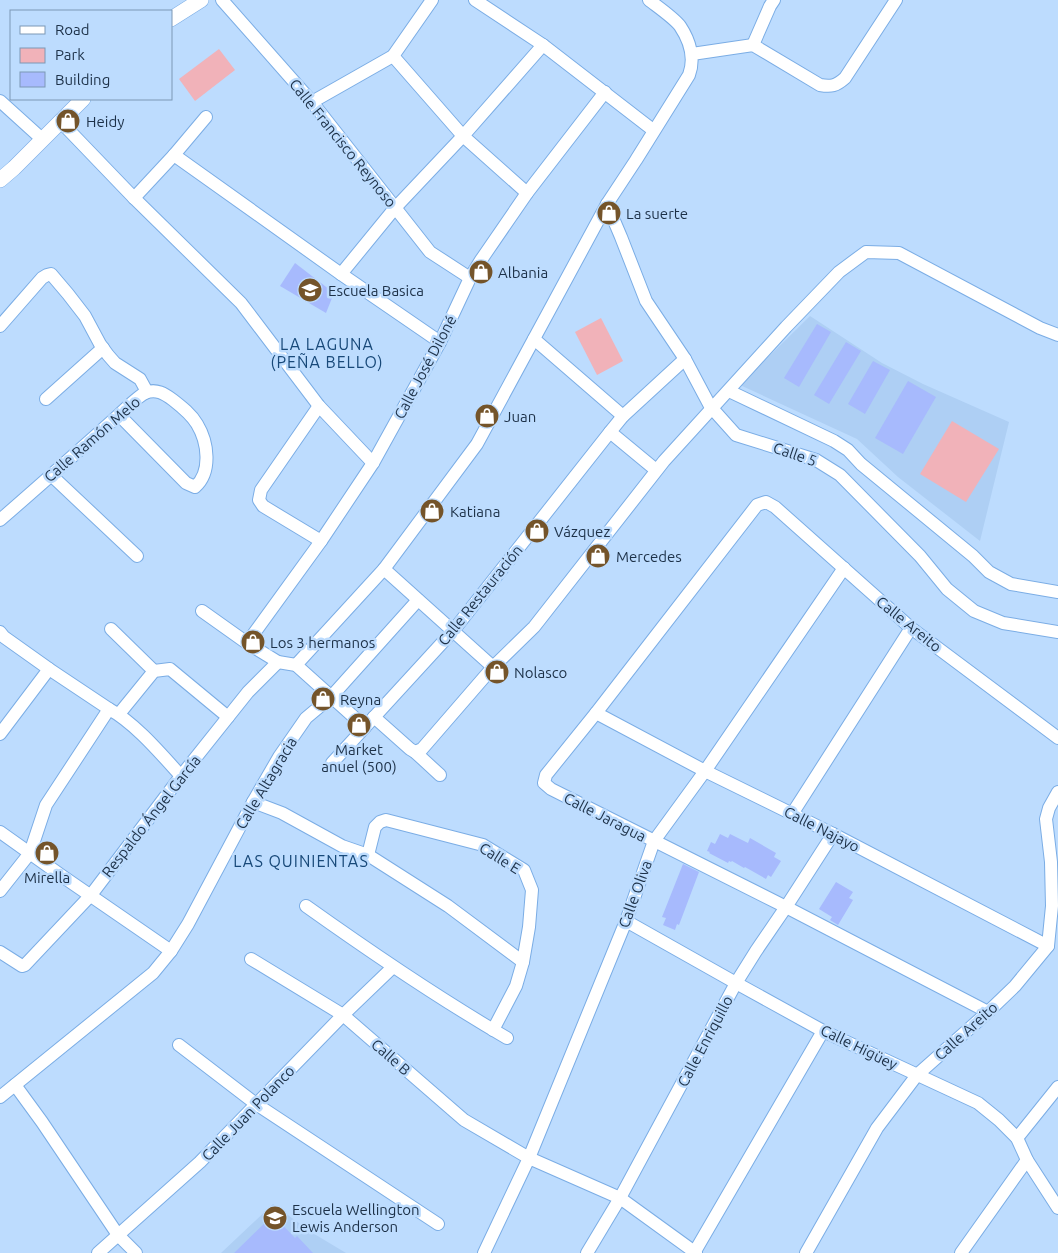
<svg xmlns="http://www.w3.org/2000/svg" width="1058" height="1253" font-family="Ubuntu,sans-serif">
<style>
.built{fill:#aecff4}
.green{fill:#f1b2b9}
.building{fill:#a7bafd}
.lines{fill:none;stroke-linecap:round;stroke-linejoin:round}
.minor-casing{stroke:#7bade5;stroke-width:14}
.tertiary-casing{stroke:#7bade5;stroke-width:16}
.minor{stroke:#fff;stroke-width:12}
.tertiary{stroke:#fff;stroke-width:15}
.labels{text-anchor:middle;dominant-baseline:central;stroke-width:5;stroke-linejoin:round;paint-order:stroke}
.poi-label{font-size:15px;fill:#1d3148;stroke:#bddcfe;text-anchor:start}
.street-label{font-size:15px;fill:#1d3148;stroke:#bddcfe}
.neighbourhood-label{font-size:16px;letter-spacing:1px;fill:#184979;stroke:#bddcfe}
</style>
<rect width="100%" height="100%" fill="#bddcfe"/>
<g class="built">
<polygon points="810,316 882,363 923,384 1009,422 980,541 898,477 857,439 740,385"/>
<polygon points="273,1204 311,1232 346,1253 221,1253"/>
</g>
<g class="green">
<polygon points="219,49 235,70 195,101 179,79"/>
<polygon points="601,318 623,361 597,375 575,332"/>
<polygon points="952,421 999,449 966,502 920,474"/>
</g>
<g class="building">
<polygon points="295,263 334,293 326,313 280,286"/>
<polygon points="817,324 831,332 799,387 784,378"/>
<polygon points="846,342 861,351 829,404 814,395"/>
<polygon points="873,361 890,370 865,414 848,404"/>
<polygon points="908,381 936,397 903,454 875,438"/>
<polygon points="720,834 728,838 730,834 748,843 750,838 776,853 774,857 781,861 771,877 768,875 766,879 745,867 744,868 732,861 731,862 729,861 728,863 709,853 710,852 707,851 711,842 715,844"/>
<polygon points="683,864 699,872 679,925 677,924 675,930 663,925 666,918 662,917"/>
<polygon points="836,882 853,892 849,898 853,900 838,925 830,920 832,917 819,909"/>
<polygon points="273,1215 295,1238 297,1236 313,1253 234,1253"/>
</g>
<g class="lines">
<defs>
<g id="minor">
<polyline points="222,0 312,102 430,252 470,278"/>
<polyline points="475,0 543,45 653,130"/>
<polyline points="753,45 770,6 774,0"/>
<path d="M692,54l61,-9 67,40c11,2 16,1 25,-7l51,-78"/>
<polyline points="393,56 463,136 527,193"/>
<polyline points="0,101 42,139"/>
<polyline points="312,102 393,56 432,0"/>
<polyline points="60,121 134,198 241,303 319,406 373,463"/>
<polyline points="174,155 341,274 440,342"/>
<polyline points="134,198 174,155 206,117"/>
<polyline points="607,204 621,237 646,301 685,359 710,406 736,435 816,460 840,475 920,556 947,589 974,611 1003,623 1058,632"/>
<polyline points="341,274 395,208 463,136 543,45"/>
<polyline points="0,326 42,278 47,275 51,274 68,294 85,316 100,344 108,355 115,363 140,379 146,390 145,393"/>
<polyline points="534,339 623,416"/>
<polyline points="729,391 834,441 848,450 861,464 973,556 989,572 1011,584 1058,592"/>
<polyline points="46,399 103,348"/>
<polyline points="319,406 261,490 259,500 263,506 321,541"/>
<polyline points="610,432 656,470"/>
<polyline points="51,475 137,556"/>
<path d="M0,520c37,-32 74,-65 111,-98 7,-6 27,-26 34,-29 11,-5 20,1 28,7 9,7 18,14 24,24 11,18 15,48 -2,63l-9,-4 -67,-68"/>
<polyline points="384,569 493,667"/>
<polyline points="202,611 247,643 278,662 296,665 365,727"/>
<polyline points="111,629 154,671"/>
<path d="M0,632l4,5 45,32 60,40c26,14 52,45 72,67"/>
<polyline points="247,643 321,541 373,463 440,342 470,278 481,260 527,193 605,92"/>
<path d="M296,665l88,-96 93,-125 130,-240 29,-44 53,-85c6,-16 1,-34 -9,-49 -6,-8 -22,-19 -31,-26"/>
<polyline points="596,713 705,771 833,834 1048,946"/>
<polyline points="119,714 154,671 170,669 228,717"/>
<polyline points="374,717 410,749 415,752 440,775"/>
<polyline points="0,734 49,669"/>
<polyline points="415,752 422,749 493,667 534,627 664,461 786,327 839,272 866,252 899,253 1040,328 1058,335"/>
<polyline points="332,763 453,631 610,432 623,416 685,359"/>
<polyline points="253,802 282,813 342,846 368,855 448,906 523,962"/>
<polyline points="792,814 911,628"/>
<polyline points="0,832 62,876 171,951"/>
<polyline points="368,855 375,827 380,822 386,820 483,845 524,870 532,890 529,927 523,962 516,986 493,1030"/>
<polyline points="0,891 30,853 46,805 109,709"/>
<path d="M306,906c66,47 132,92 201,132"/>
<polyline points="626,921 736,983 823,1031 978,1103 999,1120 1017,1138 1027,1160 1058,1208"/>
<polyline points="0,952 22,966 25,965 91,895 181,776 248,692 278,662"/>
<polyline points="251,959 343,1015 464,1120 529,1158 620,1198 696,1253"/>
<polyline points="988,1012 786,907 551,789 544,783 546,775 596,713 757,505 766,502 775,507 911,628 1058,738"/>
<polyline points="179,1045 256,1104 438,1224"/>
<polyline points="15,1085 42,1122 118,1235 136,1253"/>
<polyline points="0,1097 153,973 171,951 188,924 253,802 279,757 306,718 331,697 418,600"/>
<polyline points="1017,1138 1058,1087"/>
<polyline points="98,1253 200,1162 343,1015 393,967"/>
<polyline points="484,1253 529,1158 626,921 654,841 705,771 844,568"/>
<polyline points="587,1253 620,1198 736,983 756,951 786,907 833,834"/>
<polyline points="694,1253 823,1031"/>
<polyline points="806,1253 877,1128 917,1075 988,1012 1015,986 1048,946 1052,906 1051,862 1046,819 1049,808 1058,792"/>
<polyline points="961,1253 1027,1160"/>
</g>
<g id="tertiary">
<polyline points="171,19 201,0"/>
<polyline points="0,180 14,168 83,99"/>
</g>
</defs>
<use href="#minor" class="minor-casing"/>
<use href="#tertiary" class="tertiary-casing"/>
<use href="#minor" class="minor"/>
<use href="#tertiary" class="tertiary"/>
</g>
<defs>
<symbol id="shop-disc" viewBox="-11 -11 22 22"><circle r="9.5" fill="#74542a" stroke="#bddcfe"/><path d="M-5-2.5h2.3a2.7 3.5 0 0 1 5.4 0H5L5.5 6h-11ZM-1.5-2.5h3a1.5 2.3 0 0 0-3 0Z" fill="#fff"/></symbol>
<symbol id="school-disc" viewBox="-11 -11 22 22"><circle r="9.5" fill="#74542a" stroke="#bddcfe"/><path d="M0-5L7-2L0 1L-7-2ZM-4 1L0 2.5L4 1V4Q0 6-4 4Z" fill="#fff"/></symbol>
</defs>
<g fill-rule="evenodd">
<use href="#shop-disc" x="54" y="107" width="28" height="28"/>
<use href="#shop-disc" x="595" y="199" width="28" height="28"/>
<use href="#shop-disc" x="467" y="258" width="28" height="28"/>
<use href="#school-disc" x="296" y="276" width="28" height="28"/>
<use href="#shop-disc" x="473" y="402" width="28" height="28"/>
<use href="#shop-disc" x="418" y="497" width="28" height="28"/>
<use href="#shop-disc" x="523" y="517" width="28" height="28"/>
<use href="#shop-disc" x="584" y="542" width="28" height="28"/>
<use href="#shop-disc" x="239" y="628" width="28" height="28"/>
<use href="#shop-disc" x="483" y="658" width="28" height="28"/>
<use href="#shop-disc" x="309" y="685" width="28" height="28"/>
<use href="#shop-disc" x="345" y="711" width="28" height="28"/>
<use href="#shop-disc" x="33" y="839" width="28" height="28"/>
<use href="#school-disc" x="261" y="1204" width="28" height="28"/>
</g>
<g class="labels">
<g class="poi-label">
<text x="86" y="121">Heidy</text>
<text x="626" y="213">La suerte</text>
<text x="498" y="272">Albania</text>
<text x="328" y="290">Escuela Basica</text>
<text x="504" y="416">Juan</text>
<text x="450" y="511">Katiana</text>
<text x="554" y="531">Vázquez</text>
<text x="616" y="556">Mercedes</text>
<text x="270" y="642">Los 3 hermanos</text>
<text x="514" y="672">Nolasco</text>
<text x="340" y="699">Reyna</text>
<text x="359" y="749" text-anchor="middle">Market<tspan x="359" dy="17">anuel (500)</tspan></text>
<text x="47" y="877" text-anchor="middle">Mirella</text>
<text x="292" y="1209">Escuela Wellington<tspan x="292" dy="17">Lewis Anderson</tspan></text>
</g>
<g class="street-label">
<text transform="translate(343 143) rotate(51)">Calle Francisco Reynoso</text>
<text transform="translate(425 367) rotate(-62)">Calle José Diloné</text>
<text transform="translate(92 439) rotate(-41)">Calle Ramón Melo</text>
<text transform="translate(795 454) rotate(19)">Calle 5</text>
<text transform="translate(480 595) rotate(-51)">Calle Restauración</text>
<text transform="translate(909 624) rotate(39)">Calle Areito</text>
<text transform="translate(266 783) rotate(-59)">Calle Altagracia</text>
<text transform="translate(151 816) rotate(-52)">Respaldo Ángel García</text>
<text transform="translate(605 817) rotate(27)">Calle Jaragua</text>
<text transform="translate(822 829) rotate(27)">Calle Najayo</text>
<text transform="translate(500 858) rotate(32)">Calle E</text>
<text transform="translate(635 894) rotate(-70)">Calle Oliva</text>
<text transform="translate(966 1031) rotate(-42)">Calle Areito</text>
<text transform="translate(705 1041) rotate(-62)">Calle Enriquillo</text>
<text transform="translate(859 1047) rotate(26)">Calle Higüey</text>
<text transform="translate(391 1057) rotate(41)">Calle B</text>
<text transform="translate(248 1113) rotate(-46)">Calle Juan Polanco</text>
</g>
<g class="neighbourhood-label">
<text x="327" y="344">LA LAGUNA<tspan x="327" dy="18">(PEÑA BELLO)</tspan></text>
<text x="301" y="861">LAS QUINIENTAS</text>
</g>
</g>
<rect x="10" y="10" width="162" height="90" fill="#bddcfe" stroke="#7d98b5"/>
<rect x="20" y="26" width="25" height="8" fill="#ffffff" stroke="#7d98b5"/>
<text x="55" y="35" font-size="15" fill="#1d3148">Road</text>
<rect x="20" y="48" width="25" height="15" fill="#f1b2b9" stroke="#7d98b5"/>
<text x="55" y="60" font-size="15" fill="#1d3148">Park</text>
<rect x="20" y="72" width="25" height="15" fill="#a7bafd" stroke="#7d98b5"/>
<text x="55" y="85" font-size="15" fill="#1d3148">Building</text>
</svg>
